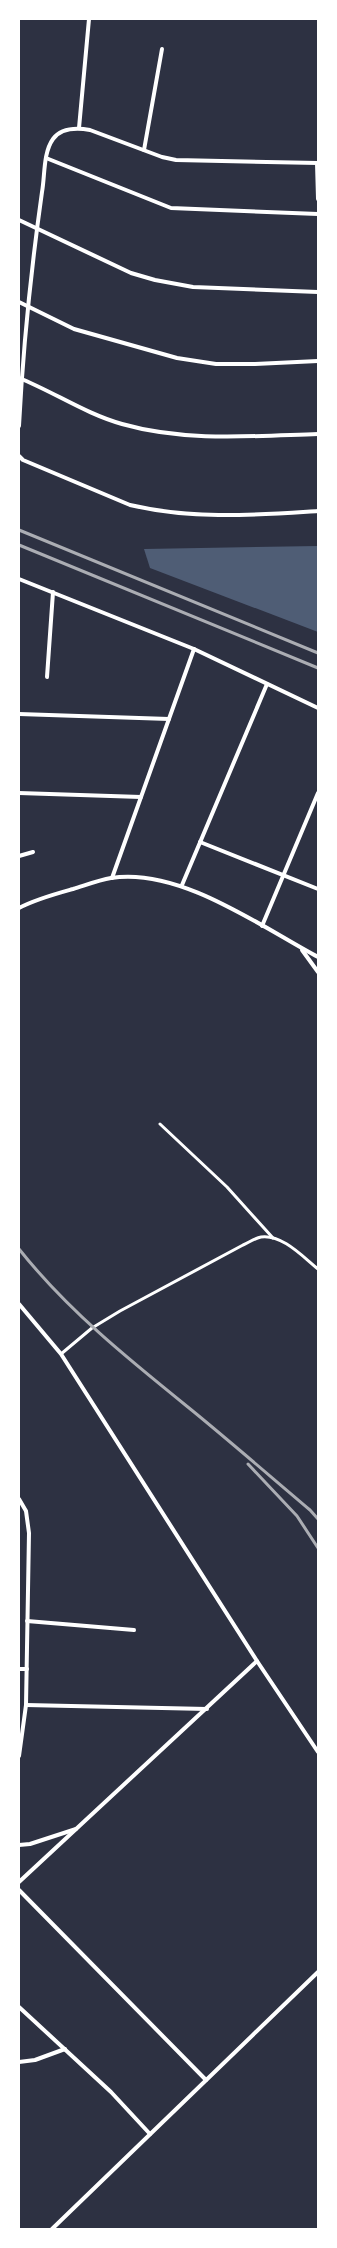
<svg xmlns="http://www.w3.org/2000/svg" width="337" height="2248" font-family="Commissioner,sans-serif">
<style>
.water{fill:#4f5d75}
.lines{fill:none;stroke-linecap:round;stroke-linejoin:round}
.service{stroke:#fff;stroke-width:3}
.minor{stroke:#fff;stroke-width:4}
.rail{stroke:#abadb3;stroke-width:3}
</style>
<rect width="100%" height="100%" fill="#2d3142"/>
<polygon class="water" points="318,546 318,632 150,568 144,549"/>
<g class="lines">
<g class="service">
<polyline points="160,1124 227,1187 273,1238"/>
<path d="M61,1354l31,-26 28,-17 123,-66c5,-2 12,-7 18,-8 21,-3 42,20 57,32"/>
</g>
<g class="minor">
<polyline points="79,128 89,19"/>
<polyline points="144,150 162,49"/>
<polyline points="46,158 171,208 318,214"/>
<polyline points="317,163 318,199"/>
<polyline points="19,220 131,273 155,280 193,287 318,292"/>
<polyline points="19,302 74,329 177,358 216,364 255,364 318,361"/>
<path d="M19,378c35,14 67,36 103,46 63,18 131,12 196,10"/>
<path d="M19,426c4,-78 12,-156 23,-234 3,-16 1,-39 11,-53 8,-11 25,-11 37,-9l72,27 14,3 142,3"/>
<path d="M19,456l4,4 107,45c64,15 124,10 188,6"/>
<polyline points="19,579 194,649 318,708"/>
<polyline points="47,677 53,592"/>
<polyline points="19,714 169,719"/>
<polyline points="19,793 141,797"/>
<polyline points="200,842 318,889"/>
<polyline points="19,856 33,852"/>
<polyline points="112,878 194,649"/>
<polyline points="182,885 267,684"/>
<path d="M19,908c17,-9 36,-14 54,-19 13,-4 26,-9 38,-11 68,-11 149,48 207,79"/>
<polyline points="262,926 318,793"/>
<polyline points="302,950 318,972"/>
<polyline points="19,1304 61,1354 257,1661 318,1752"/>
<polyline points="19,1499 26,1511 29,1533 26,1705 19,1756"/>
<polyline points="27,1621 134,1630"/>
<polyline points="19,1669 27,1669"/>
<polyline points="26,1705 207,1709"/>
<polyline points="19,1845 30,1844 76,1829"/>
<polyline points="19,1882 257,1661"/>
<polyline points="19,1890 206,2080"/>
<polyline points="19,2007 111,2092 150,2134"/>
<polyline points="19,2062 35,2060 65,2049"/>
<polyline points="52,2229 318,1972"/>
</g>
<g class="rail">
<polyline points="19,530 318,653"/>
<polyline points="19,545 318,668"/>
<path d="M19,1249c50,63 113,113 175,163 39,32 77,65 116,98l8,9"/>
<polyline points="248,1464 297,1516 318,1548"/>
</g>
</g>
<rect width="337" height="2248" fill="none" stroke="#ffffff" stroke-width="40"/>
</svg>
